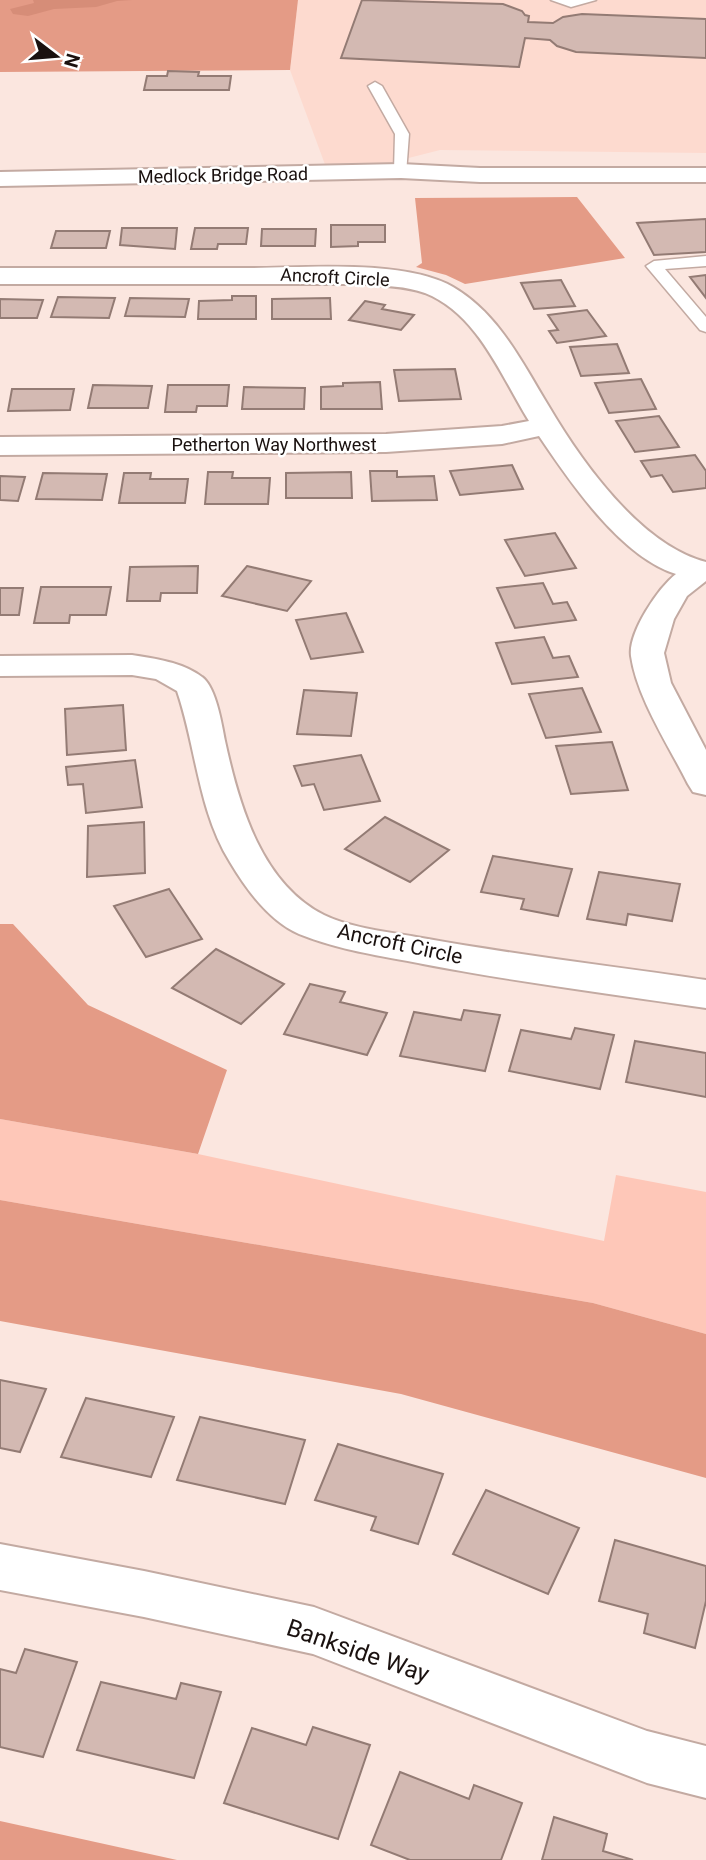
<svg xmlns="http://www.w3.org/2000/svg" width="706" height="1860" font-family="Roboto,sans-serif">
<style>
.built{fill:#fddacf}
.green{fill:#fec7b8}
.forest{fill:#e49b86}
.water{fill:#d68d78}
.building{fill:#d3b9b2;stroke:#937b74;stroke-width:2}
.lines{fill:none;stroke-linecap:round;stroke-linejoin:round}
.service-casing{stroke:#c3aaa2;stroke-width:3}
.minor-casing{stroke:#c3aaa2;stroke-width:4}
.secondary-casing{stroke:#c3aaa2;stroke-width:4}
.service{fill:#fff;fill-rule:evenodd}
.minor{fill:#fff;fill-rule:evenodd}
.secondary{fill:#fff;fill-rule:evenodd}
.labels{text-anchor:middle;dominant-baseline:central;stroke-width:5;stroke-linejoin:round;paint-order:stroke}
.far-street-label{font-size:18px;fill:#1a110f;stroke:#fff}
.street-label{font-size:21px;fill:#1a110f;stroke:#fff}
.near-street-label{font-size:24px;fill:#1a110f;stroke:#fff}
</style>
<rect width="100%" height="100%" fill="#fbe6df"/>
<polygon class="built" points="298,0 706,0 706,153 440,150 330,178 290,70"/>
<polygon class="green" points="0,1119 198,1154 604,1241 616,1175 706,1192 706,1334 593,1303 0,1200"/>
<g class="forest">
<polygon points="0,0 298,0 290,70 0,72"/>
<polygon points="577,197 625,258 465,284 446,275 416,267 422,263 415,198"/>
<polygon points="0,924 13,924 88,1005 227,1070 198,1154 0,1119"/>
<polygon points="0,1200 593,1303 706,1334 706,1478 401,1394 0,1321"/>
<polygon points="0,1821 177,1860 0,1860"/>
</g>
<polygon class="water" points="33,0 132,0 117,1 96,7 54,9 28,16 13,14 10,9 34,3"/>
<g class="building">
<polygon points="362,0 503,4 522,11 525,15 529,16 528,22 553,23 563,17 582,14 706,19 706,58 576,52 557,46 550,40 525,38 519,67 341,58"/>
<polygon points="168,71 199,72 198,76 231,76 229,90 144,90 147,76 167,76"/>
<polygon points="706,219 706,252 654,255 637,223"/>
<polygon points="331,225 385,225 385,242 358,242 358,246 331,247"/>
<polygon points="122,228 177,228 175,249 120,245"/>
<polygon points="195,228 248,228 246,244 218,244 217,249 191,249"/>
<polygon points="262,229 316,229 315,246 261,246"/>
<polygon points="56,231 110,231 106,248 51,248"/>
<polygon points="706,275 706,298 690,277"/>
<polygon points="561,280 575,306 534,309 521,283"/>
<polygon points="232,296 256,296 256,319 198,319 199,301 232,300"/>
<polygon points="58,297 115,298 109,318 51,317"/>
<polygon points="130,298 189,299 185,317 125,316"/>
<polygon points="330,298 331,319 272,319 272,299"/>
<polygon points="0,299 43,300 37,318 0,318"/>
<polygon points="365,301 385,305 382,309 414,315 401,330 349,320"/>
<polygon points="587,310 606,336 557,343 549,331 558,330 548,315"/>
<polygon points="617,344 629,373 581,376 570,347"/>
<polygon points="455,369 461,399 399,401 394,370"/>
<polygon points="641,379 656,409 609,413 595,383"/>
<polygon points="380,382 382,409 321,409 321,387 343,386 343,383"/>
<polygon points="93,385 152,386 148,408 88,408"/>
<polygon points="168,385 229,385 227,406 197,406 196,412 165,412"/>
<polygon points="244,387 305,388 304,409 242,409"/>
<polygon points="12,389 74,389 70,410 8,411"/>
<polygon points="659,416 679,447 635,452 616,421"/>
<polygon points="695,455 706,471 706,488 673,492 662,475 651,477 641,461"/>
<polygon points="512,465 523,489 460,495 450,471"/>
<polygon points="370,471 397,471 397,477 434,476 437,500 372,501"/>
<polygon points="208,472 233,472 232,478 270,478 268,504 205,504"/>
<polygon points="351,472 352,498 286,498 286,473"/>
<polygon points="43,473 107,474 102,500 36,499"/>
<polygon points="124,473 151,473 150,479 188,479 185,503 119,503"/>
<polygon points="0,476 25,477 18,501 0,500"/>
<polygon points="555,533 576,568 525,576 505,540"/>
<polygon points="198,566 197,593 161,593 160,601 127,601 130,567"/>
<polygon points="247,566 311,581 287,611 222,596"/>
<polygon points="543,583 553,604 567,602 576,620 515,628 497,588"/>
<polygon points="41,587 111,587 106,615 70,615 69,623 34,623"/>
<polygon points="0,588 23,588 19,615 0,615"/>
<polygon points="346,613 363,652 311,659 296,620"/>
<polygon points="544,637 553,658 569,656 578,677 512,684 496,643"/>
<polygon points="582,688 601,732 546,738 529,694"/>
<polygon points="304,690 357,693 351,736 297,734"/>
<polygon points="123,705 126,750 67,755 65,709"/>
<polygon points="612,742 628,790 571,794 556,746"/>
<polygon points="361,755 380,801 324,810 314,784 302,786 294,766"/>
<polygon points="135,760 142,807 86,813 83,784 68,785 66,767"/>
<polygon points="385,817 449,850 410,882 345,849"/>
<polygon points="144,822 145,873 87,877 88,826"/>
<polygon points="493,856 572,869 558,916 521,909 524,899 481,892"/>
<polygon points="599,872 680,884 672,921 628,914 626,925 587,919"/>
<polygon points="169,889 202,939 146,957 114,906"/>
<polygon points="216,949 284,984 241,1024 172,988"/>
<polygon points="310,984 345,992 340,1002 387,1013 367,1055 284,1034"/>
<polygon points="464,1010 500,1015 485,1071 400,1056 414,1012 461,1020"/>
<polygon points="575,1028 614,1035 600,1089 509,1071 521,1030 571,1039"/>
<polygon points="635,1041 706,1053 706,1097 626,1082"/>
<polygon points="0,1380 46,1389 20,1452 0,1448"/>
<polygon points="86,1398 174,1417 151,1477 61,1457"/>
<polygon points="200,1417 305,1440 285,1504 177,1480"/>
<polygon points="338,1444 443,1474 418,1544 371,1530 376,1517 315,1500"/>
<polygon points="486,1490 579,1528 548,1594 453,1554"/>
<polygon points="615,1540 706,1566 706,1601 695,1648 644,1633 648,1614 599,1601"/>
<polygon points="25,1649 77,1662 43,1757 0,1747 0,1669 16,1673"/>
<polygon points="101,1682 176,1699 181,1683 221,1692 194,1778 77,1750"/>
<polygon points="313,1727 370,1745 338,1839 224,1803 252,1728 306,1745"/>
<polygon points="400,1772 469,1799 474,1785 522,1803 501,1860 410,1860 371,1845"/>
<polygon points="554,1817 607,1834 603,1851 633,1860 542,1860"/>
</g>
<g class="lines">
<defs>
<g id="service">
<polygon points="551,0 596,0 571,7"/>
<polygon points="375,82 382,86 409,134 406,174 401,175 394,171 395,134 368,86"/>
<polygon points="706,256 706,266 665,269 706,317 706,332 700,330 646,266 654,261"/>
</g>
<g id="minor">
<path d="M0,268c83,0 166,0 249,0 56,0 155,-9 204,19 45,26 69,75 95,118 33,56 92,140 158,157v19l-19,15 -13,23 -10,34 7,30 35,67v45l-13,-3 -5,-8c-19,-38 -51,-86 -57,-128 -3,-23 27,-68 45,-82 -55,-17 -106,-92 -137,-138l-37,8 -116,8 -386,3v-18l386,-3 116,-8 27,-5c-28,-45 -51,-107 -104,-128 -19,-7 -40,-7 -59,-9h-366z"/>
<path d="M132,655c24,4 50,7 70,22 14,10 20,48 23,64 14,64 36,142 99,174 29,14 67,17 98,23 94,17 189,28 284,42v28c-94,-14 -190,-26 -283,-44 -41,-8 -85,-14 -124,-30 -30,-13 -53,-45 -69,-72 -32,-51 -34,-116 -53,-171l-21,-12 -24,-4 -132,1v-20z"/>
<polygon points="0,1544 144,1571 314,1607 647,1731 706,1746 706,1798 647,1783 313,1654 144,1617 0,1590"/>
</g>
<polygon id="secondary" points="401,164 480,168 706,168 706,182 480,182 401,178 0,186 0,172"/>
</defs>
<use href="#service" class="service-casing"/>
<use href="#minor" class="minor-casing"/>
<use href="#secondary" class="secondary-casing"/>
<use href="#service" class="service"/>
<use href="#minor" class="minor"/>
<use href="#secondary" class="secondary"/>
</g>
<g class="labels">
<g class="far-street-label">
<text transform="translate(223 175) rotate(-1)">Medlock Bridge Road</text>
<text transform="translate(335 277) rotate(3)">Ancroft Circle</text>
<text x="274" y="444">Petherton Way Northwest</text>
</g>
<g class="street-label">
<text transform="translate(400 944) rotate(12)">Ancroft Circle</text>
</g>
<g class="near-street-label">
<text transform="translate(358 1651) rotate(19)">Bankside Way</text>
</g>
</g>
<g transform="translate(56 56) rotate(106)" stroke="#ffffff" stroke-width="5" paint-order="stroke">
<path d="M0-5L12 26L0 18L-12 26Z" fill="#1a110f"/>
<text y="-10" font-size="19" font-weight="bold" text-anchor="middle" fill="#1a110f">N</text>
</g>
</svg>
